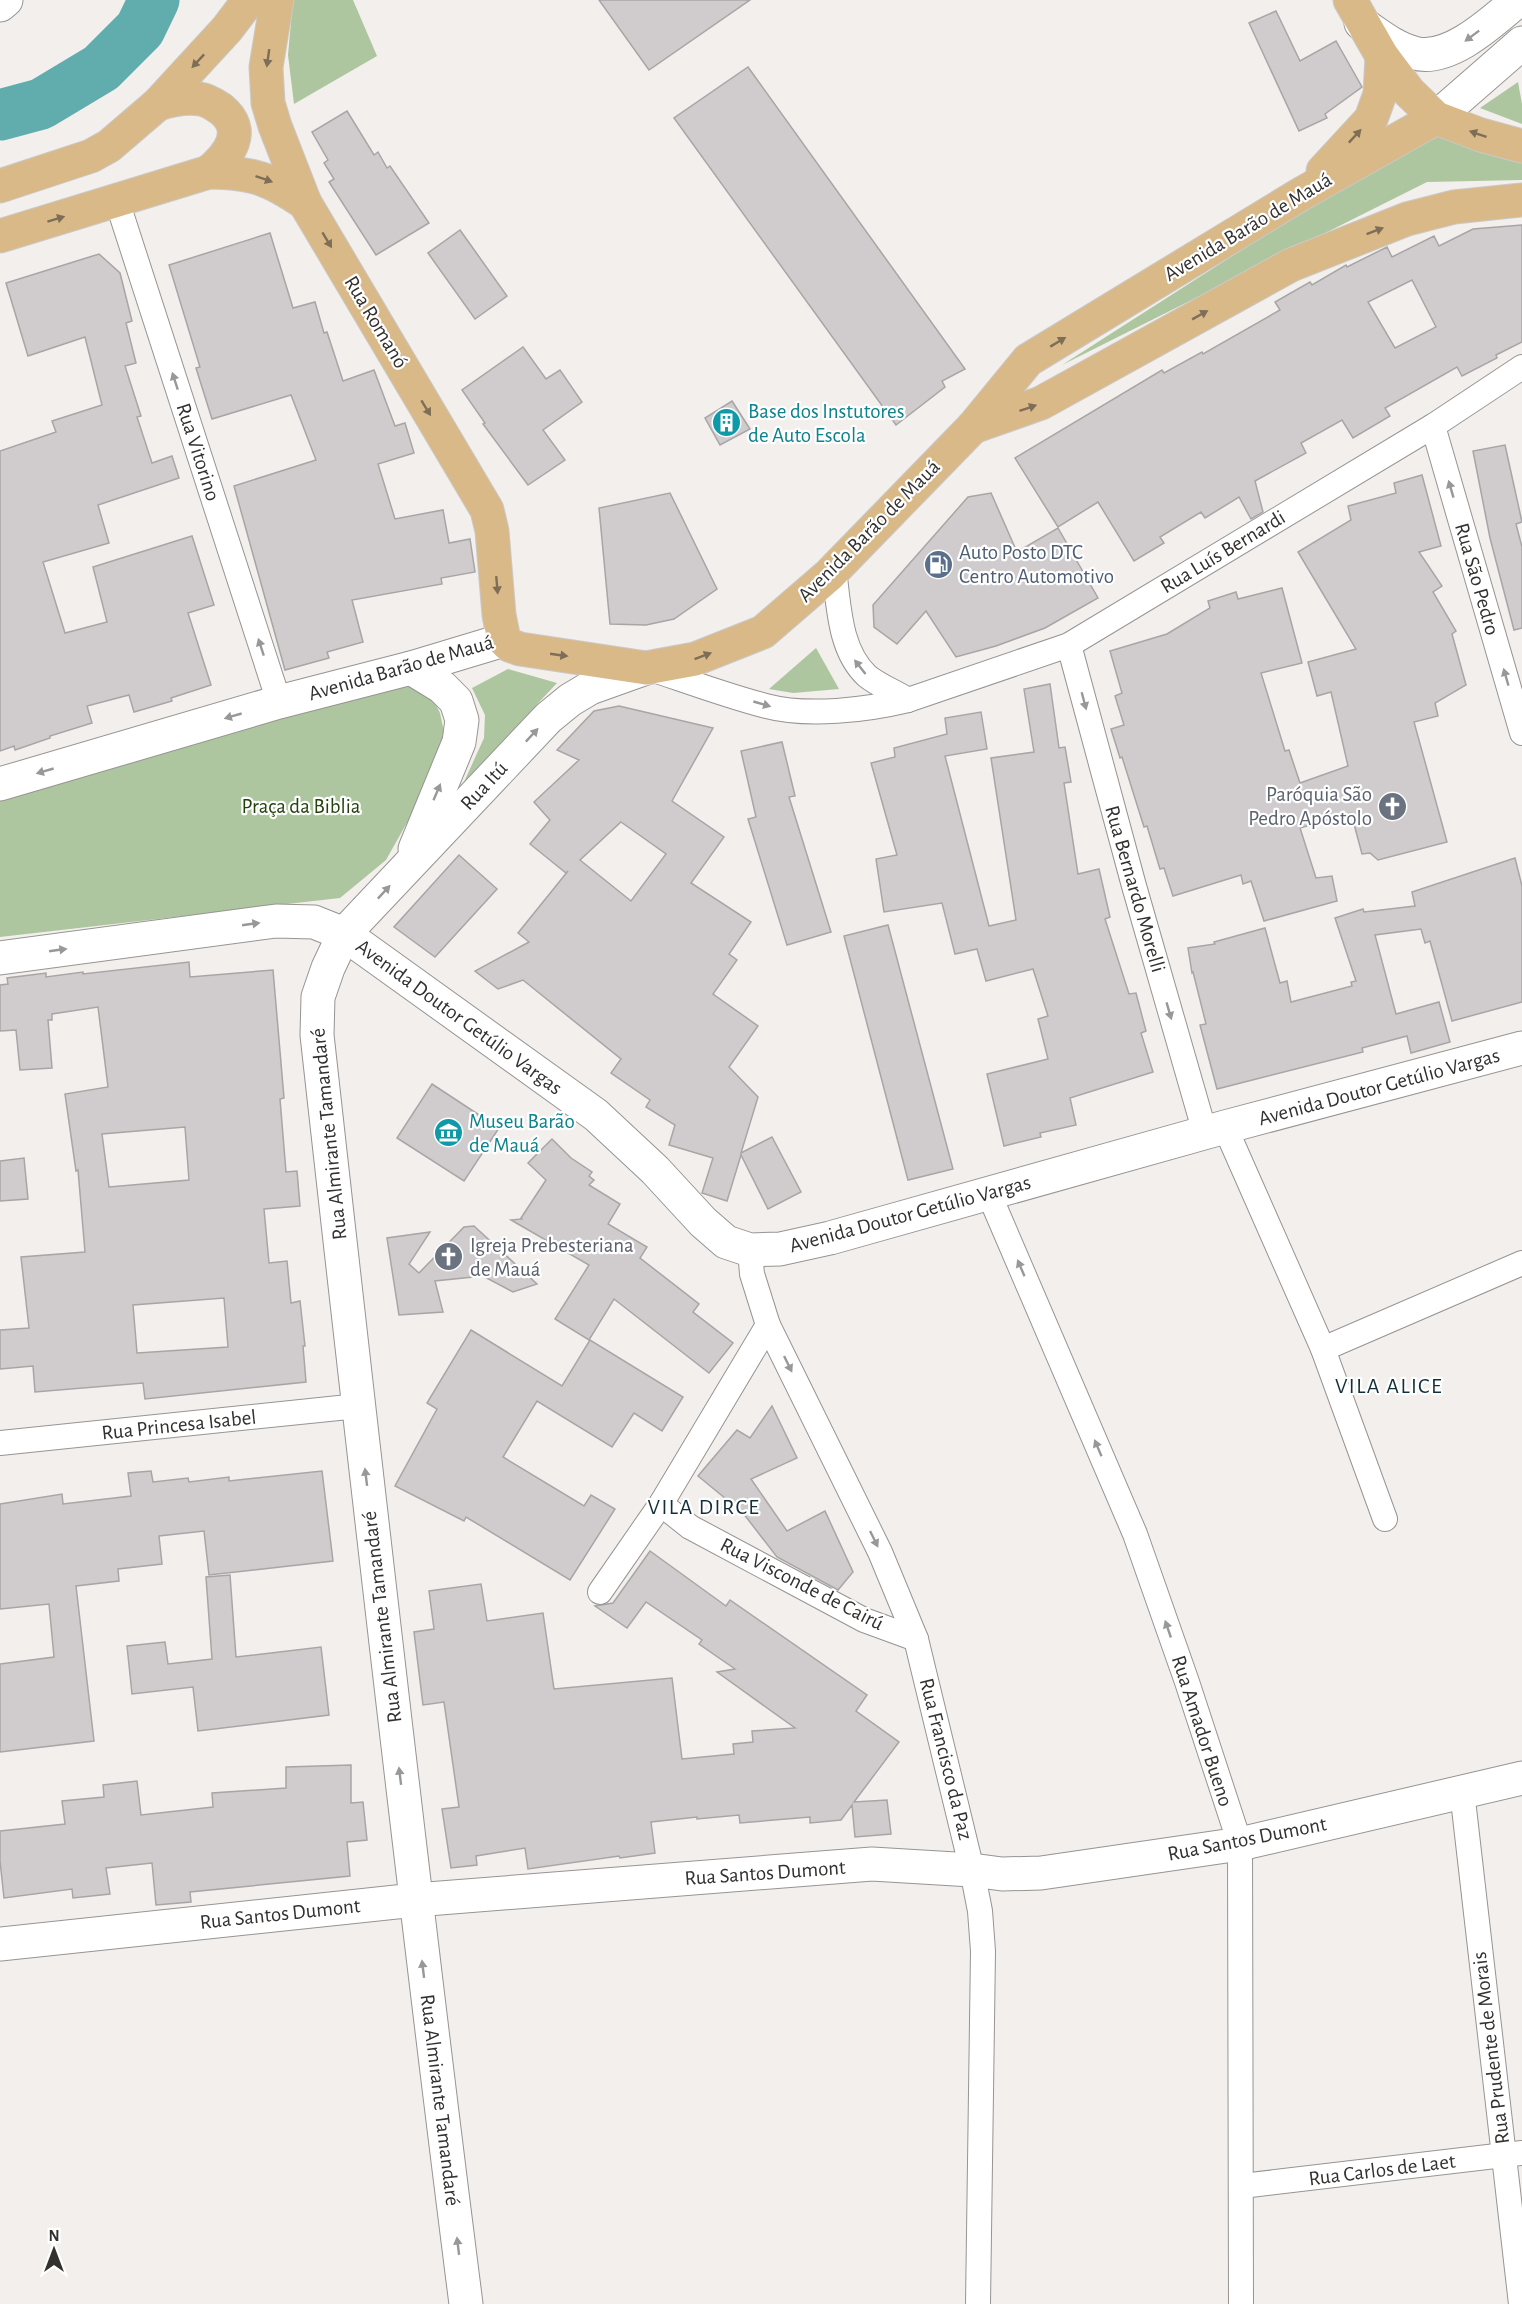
<svg xmlns="http://www.w3.org/2000/svg" width="1522" height="2304" font-family="'Alegreya Sans',sans-serif">
<style>
.green{fill:#adc69f}
.lines{fill:none;stroke-linecap:round;stroke-linejoin:round}
.river{stroke:#61adae;stroke-width:51}
.building{fill:#d0cccd;stroke:#a8a5a6;stroke-width:1.5;fill-rule:evenodd}
.street-casing{stroke:#979492;stroke-width:26}
.secondary-casing{stroke:#979492;stroke-width:35}
.primary-casing{stroke:#cac9c9;stroke-width:35}
.street{stroke:#fff;stroke-width:24}
.secondary{stroke:#fff;stroke-width:33}
.primary{stroke:#dab989;stroke-width:33}
.oneway{fill:#989898}
.oneway2{fill:#7e6e58}
.labels{text-anchor:middle;dominant-baseline:central;stroke-width:4.5;stroke-linejoin:round;paint-order:stroke}
.street-label{font-size:21px;fill:#323130;stroke:#fff}
.culture-label{font-size:21px;fill:#0d838f;stroke:#fff;text-anchor:start}
.service-label{font-size:21px;fill:#4e5e75;stroke:#fff;text-anchor:start}
.worship-label{font-size:21px;fill:#5b616d;stroke:#fff;text-anchor:end}
.park-label{font-size:21px;fill:#25420e;stroke:#fff}
.neighbourhood-label{font-size:22px;letter-spacing:1.5px;fill:#112f39;stroke:#fff}
</style>
<rect width="100%" height="100%" fill="#f2efed"/>
<g class="green">
<polygon points="293,0 353,0 377,56 294,104 288,55"/>
<polygon points="1518,82 1522,104 1522,124 1480,108"/>
<polygon points="1432,128 1522,162 1522,180 1427,182 1062,365"/>
<polygon points="816,648 839,689 793,693 769,689"/>
<polygon points="508,669 557,683 464,782 484,738 485,715 472,688"/>
<polygon points="391,682 417,685 432,697 440,713 444,732 442,750 427,787 386,860 340,898 0,937 0,788"/>
</g>
<g class="lines">
<polyline class="river" points="0,115 41,104 101,68 140,29 154,0"/>
</g>
<g class="building">
<polygon points="599,0 750,0 649,70"/>
<polygon points="1276,11 1300,61 1336,41 1362,87 1325,114 1327,118 1299,131 1249,23"/>
<polygon points="748,67 965,369 942,381 945,387 896,425 674,118"/>
<polygon points="347,111 374,155 378,152 387,168 390,166 429,223 376,255 329,182 334,179 324,163 328,160 312,132"/>
<path d="M1522,225v117l-26,13 1,3 -35,18 -5,-9 -72,41 5,8 -37,22 -11,-18 -41,23 5,10 -51,28 8,31 -12,7 -12,-22 -34,21 -4,-6 -41,25 4,6 -30,18 -36,-59 -40,25 -43,-69 147,-88 2,3 38,-21 1,2 77,-44 -5,-8 35,-20 2,3 34,-20 1,2 40,-20 5,10 42,-21 5,10 34,-17zM1412,280l24,47 -41,21 -27,-46z"/>
<polygon points="460,230 507,296 475,319 428,253"/>
<polygon points="270,233 293,308 315,302 324,333 327,332 343,381 374,370 395,426 405,423 414,453 378,464 395,519 443,510 449,543 470,539 475,572 441,578 442,584 352,600 363,642 327,652 329,658 285,670 234,486 316,460 291,395 212,419 196,368 200,367 169,265"/>
<polygon points="99,254 120,273 132,321 126,323 136,363 125,366 141,416 137,417 152,463 172,456 179,478 98,505 109,543 43,562 65,633 107,622 93,567 192,536 214,605 188,613 211,685 171,698 172,701 134,712 129,695 87,706 92,723 50,736 50,738 15,750 14,746 0,751 0,451 56,432 52,421 102,405 85,337 28,356 6,283"/>
<polygon points="523,347 546,379 560,370 582,402 543,430 565,460 528,485 483,424 485,423 462,390"/>
<polygon points="732,401 750,429 720,445 705,418"/>
<polygon points="1505,445 1522,522 1516,524 1522,547 1522,628 1514,630 1490,538 1473,451"/>
<polygon points="1422,475 1441,546 1419,552 1442,586 1433,592 1456,631 1452,634 1466,685 1435,703 1438,716 1414,722 1447,842 1378,860 1370,853 1362,854 1351,813 1300,828 1316,878 1332,876 1337,901 1264,921 1251,881 1243,884 1241,875 1173,896 1164,868 1160,869 1147,826 1144,827 1122,757 1120,758 1111,729 1124,725 1115,696 1122,693 1110,651 1167,634 1210,608 1208,601 1236,592 1238,599 1282,588 1302,663 1261,673 1285,751 1289,750 1300,783 1348,766 1331,692 1317,696 1308,662 1356,649 1298,552 1351,520 1348,506 1396,493 1394,483"/>
<polygon points="670,493 717,589 674,619 646,625 610,624 599,508"/>
<polygon points="991,493 1017,552 1058,528 1098,598 1045,628 996,646 956,657 926,611 897,644 874,627 873,605 968,497"/>
<polygon points="1050,684 1059,748 1065,747 1071,782 1064,783 1078,874 1099,869 1110,917 1105,919 1129,994 1136,993 1146,1031 1141,1033 1153,1072 1070,1098 1076,1125 1040,1133 1041,1137 1004,1146 987,1074 1048,1059 1038,1019 1048,1016 1033,969 986,981 977,949 955,954 942,903 884,912 876,859 897,855 871,763 895,757 894,748 947,734 945,718 981,712 987,749 945,756 989,926 1016,920 991,758 1034,752 1024,689"/>
<path d="M619,706l94,22 -41,73 52,36 -33,46 60,39 -22,32 8,6 -24,34 45,32 -29,41 29,30 -17,56 31,-16 29,55 -33,17 -27,-54 -14,46 -25,-8 11,-35 -44,-13 6,-20 -29,-18 4,-7 -39,-27 10,-14 -98,-79 -25,9 -23,-18 54,-29 -11,-9 50,-62 -2,2 -36,-29 20,-24 -16,-18 45,-42 -22,-10 37,-39zM621,822l45,32 -35,47 -51,-41z"/>
<polygon points="782,742 795,796 789,797 831,932 787,945 748,819 756,817 741,751"/>
<polygon points="459,855 497,889 435,957 394,927"/>
<polygon points="1515,858 1522,886 1522,1002 1452,1021 1430,941 1425,943 1421,929 1375,935 1396,1014 1439,1002 1450,1042 1411,1053 1407,1036 1362,1048 1363,1052 1217,1089 1200,1025 1206,1024 1193,972 1192,973 1188,948 1215,944 1214,942 1265,928 1280,983 1287,981 1291,1002 1352,986 1351,982 1356,981 1335,918 1363,909 1364,912 1415,906 1412,892"/>
<polygon points="888,925 953,1169 908,1180 844,936"/>
<path d="M189,962l1,15 83,-7 11,128 -4,1 6,73 11,-1 3,35 -36,3 5,54 18,-2 4,42 9,-2 5,45h-2l3,36 -161,17 -2,-16 -108,9 -2,-26 -33,3v-39l29,-2 -8,-71 64,-5 -7,-82 -2,1 -11,-77 43,-7 -10,-80 -46,7v6h-4l4,48 -32,2 -4,-40 -16,1v-46l8,-1 -1,-6 39,-5v4l37,-5v2zM185,1127l4,53 -80,7 -7,-53zM224,1298l4,49 -91,6 -4,-48z"/>
<polygon points="432,1084 499,1128 464,1181 397,1138"/>
<polygon points="552,1139 571,1158 592,1172 589,1176 594,1180 589,1185 620,1204 608,1224 647,1247 640,1258 699,1304 693,1312 733,1343 709,1373 614,1299 589,1340 555,1319 589,1265 511,1220 522,1219 521,1218 546,1180 528,1163"/>
<polygon points="24,1158 28,1199 0,1201 0,1161"/>
<polygon points="474,1226 537,1284 513,1292 483,1276 435,1281 443,1312 399,1315 387,1238 430,1232 409,1264 419,1273 464,1227"/>
<polygon points="471,1330 562,1386 590,1340 683,1397 662,1431 634,1413 612,1447 537,1401 503,1457 584,1506 591,1495 615,1509 570,1580 466,1517 464,1521 395,1486 437,1409 427,1403"/>
<polygon points="772,1406 797,1458 751,1479 787,1531 825,1511 853,1572 838,1590 777,1557 743,1513 698,1476 737,1430 750,1438"/>
<polygon points="151,1471 153,1482 188,1478 189,1482 229,1477 229,1481 322,1471 333,1561 209,1575 204,1531 159,1536 162,1564 118,1569 119,1581 76,1586 94,1741 0,1752 0,1664 54,1657 49,1604 0,1609 0,1504 62,1494 63,1504 131,1496 128,1473"/>
<polygon points="650,1551 726,1606 730,1600 867,1695 856,1711 899,1742 854,1802 887,1800 891,1834 855,1837 852,1805 841,1820 810,1823 810,1817 740,1823 739,1815 697,1819 697,1817 651,1822 655,1853 620,1858 619,1856 528,1869 525,1848 476,1856 477,1865 451,1868 442,1809 459,1807 444,1702 423,1705 414,1632 434,1629 429,1591 481,1584 487,1621 543,1613 554,1689 672,1678 682,1759 734,1754 733,1744 753,1742 752,1731 795,1728 717,1672 735,1669 699,1644 702,1640 646,1602 627,1628 595,1606 613,1603"/>
<polygon points="230,1575 236,1657 321,1647 329,1715 198,1731 193,1687 132,1694 127,1646 165,1642 168,1664 212,1659 206,1577"/>
<polygon points="351,1765 351,1803 363,1802 367,1840 347,1842 350,1876 190,1892 191,1902 156,1905 152,1863 106,1868 110,1894 73,1898 72,1889 4,1898 0,1861 0,1831 65,1824 62,1801 104,1797 103,1785 137,1781 141,1815 213,1807 212,1793 286,1788 286,1767"/>
</g>
<g class="lines">
<defs>
<g id="street">
<polyline points="117,201 279,702"/>
<polyline points="1433,426 1522,733"/>
<path d="M834,570c5,35 5,80 33,106 11,9 28,16 41,24"/>
<polyline points="1069,645 1134,886 1205,1133"/>
<path d="M648,668c39,13 79,28 118,38 42,11 100,4 142,-6l161,-55 364,-219 89,-59"/>
<polyline points="1225,1127 1323,1349 1385,1519"/>
<polyline points="989,1194 1135,1534 1187,1682 1240,1844 1241,2304"/>
<polyline points="750,1250 752,1274 768,1325 880,1552 916,1639 972,1870 980,1911 983,1951 978,2304"/>
<polyline points="1323,1349 1522,1263"/>
<polyline points="0,1443 358,1406"/>
<polyline points="661,1504 690,1527 864,1620 916,1639"/>
<polyline points="600,1592 661,1504 768,1325"/>
<polyline points="1462,1791 1521,2304"/>
<polyline points="1242,2186 1522,2153"/>
</g>
<g id="secondary">
<polyline points="0,5 6,0"/>
<path d="M1361,23c17,11 33,25 53,30 35,10 79,-32 104,-53"/>
<polyline points="1436,118 1522,43"/>
<polyline points="411,668 442,687 456,701 462,720 459,742 415,849"/>
<polyline points="0,784 279,702 411,668 504,640"/>
<polyline points="0,958 276,921 314,922 344,934 596,1115 655,1170 703,1222 726,1242 750,1250 780,1249 830,1238 1225,1127 1522,1048"/>
<polyline points="0,1944 415,1900 872,1864 972,1870 1002,1874 1041,1873 1240,1844 1522,1778"/>
<path d="M466,2304c-54,-423 -102,-846 -149,-1269l1,-38 10,-29 16,-34 204,-216 22,-18 20,-12 56,-20"/>
</g>
<g id="primary">
<polyline points="277,0 266,67 268,103 275,126 305,203 487,510 492,531 499,615 504,640 509,645 520,649 646,668 695,659 763,632 829,575 973,427 1028,360 1301,194 1436,118"/>
<polyline points="1350,0 1382,56 1409,92 1436,118 1481,135 1522,146"/>
<path d="M158,104c13,-4 28,-7 42,-5 8,1 15,6 21,10 27,22 8,46 -12,63"/>
<polyline points="1323,171 1371,119 1380,94 1382,56"/>
<polyline points="0,186 91,156 109,146 158,104 227,29 249,0"/>
<path d="M0,236l209,-64c45,1 59,6 96,31"/>
<polyline points="973,427 1041,403 1291,265 1407,219 1454,207 1522,200"/>
</g>
</defs>
<use href="#street" class="street-casing"/>
<use href="#secondary" class="secondary-casing"/>
<use href="#primary" class="primary-casing"/>
<use href="#street" class="street"/>
<use href="#secondary" class="secondary"/>
<use href="#primary" class="primary"/>
</g>
<defs><path id="oneway-solid" d="M-6-.8H1V-3.2L6.5 0L1 3.2V.8H-6Z" transform="scale(1.5)"/></defs>
<g class="oneway">
<use href="#oneway-solid" transform="translate(1472 36) rotate(143)"/>
<use href="#oneway-solid" transform="translate(175 381) rotate(-108)"/>
<use href="#oneway-solid" transform="translate(1451 489) rotate(-106)"/>
<use href="#oneway-solid" transform="translate(261 647) rotate(-108)"/>
<use href="#oneway-solid" transform="translate(860 667) rotate(-128)"/>
<use href="#oneway-solid" transform="translate(1506 677) rotate(-106)"/>
<use href="#oneway-solid" transform="translate(1084 701) rotate(75)"/>
<use href="#oneway-solid" transform="translate(762 704) rotate(16)"/>
<use href="#oneway-solid" transform="translate(233 716) rotate(164)"/>
<use href="#oneway-solid" transform="translate(532 735) rotate(-47)"/>
<use href="#oneway-solid" transform="translate(45 771) rotate(164)"/>
<use href="#oneway-solid" transform="translate(437 792) rotate(-67)"/>
<use href="#oneway-solid" transform="translate(384 892) rotate(-47)"/>
<use href="#oneway-solid" transform="translate(251 924) rotate(-8)"/>
<use href="#oneway-solid" transform="translate(58 950) rotate(-8)"/>
<use href="#oneway-solid" transform="translate(1169 1011) rotate(74)"/>
<use href="#oneway-solid" transform="translate(1021 1268) rotate(-113)"/>
<use href="#oneway-solid" transform="translate(788 1364) rotate(64)"/>
<use href="#oneway-solid" transform="translate(1098 1448) rotate(-113)"/>
<use href="#oneway-solid" transform="translate(366 1477) rotate(-97)"/>
<use href="#oneway-solid" transform="translate(874 1539) rotate(64)"/>
<use href="#oneway-solid" transform="translate(1168 1629) rotate(-109)"/>
<use href="#oneway-solid" transform="translate(400 1776) rotate(-97)"/>
<use href="#oneway-solid" transform="translate(423 1969) rotate(-97)"/>
<use href="#oneway-solid" transform="translate(458 2246) rotate(-97)"/>
</g>
<g class="oneway2">
<use href="#oneway-solid" transform="translate(268 58) rotate(98)"/>
<use href="#oneway-solid" transform="translate(198 61) rotate(133)"/>
<use href="#oneway-solid" transform="translate(1478 134) rotate(-161)"/>
<use href="#oneway-solid" transform="translate(1355 136) rotate(-47)"/>
<use href="#oneway-solid" transform="translate(264 179) rotate(19)"/>
<use href="#oneway-solid" transform="translate(56 219) rotate(-17)"/>
<use href="#oneway-solid" transform="translate(1375 231) rotate(-21)"/>
<use href="#oneway-solid" transform="translate(327 240) rotate(59)"/>
<use href="#oneway-solid" transform="translate(1200 315) rotate(-29)"/>
<use href="#oneway-solid" transform="translate(1058 342) rotate(-31)"/>
<use href="#oneway-solid" transform="translate(426 408) rotate(59)"/>
<use href="#oneway-solid" transform="translate(1028 408) rotate(-19)"/>
<use href="#oneway-solid" transform="translate(497 585) rotate(85)"/>
<use href="#oneway-solid" transform="translate(559 655) rotate(8)"/>
<use href="#oneway-solid" transform="translate(703 656) rotate(-21)"/>
</g>
<defs>
<symbol id="building-disc" viewBox="-11 -11 22 22"><circle r="9.5" fill="#0f9aa8" stroke="#fff"/><path d="M-4-6H4V6H1V3H-1V6H-4ZM-2.5-4.3h1.7v1.8h-1.7ZM.8-4.3h1.7v1.8H.8ZM-2.5-1h1.7V.8h-1.7ZM.8-1h1.7V.8H.8Z" fill="#fff"/></symbol>
<symbol id="fuel-disc" viewBox="-11 -11 22 22"><circle r="9.5" fill="#5c6f8a" stroke="#fff"/><path d="M-5.5-6h7V0h2V4h1.3V-2.5L3-4.5l.8-.8L6-3V5H2.5V1h-1V6h-7ZM-4.2-4.7v3.2H.2V-4.7Z" fill="#fff"/></symbol>
<symbol id="church-disc" viewBox="-11 -11 22 22"><circle r="9.5" fill="#6b7280" stroke="#fff"/><path d="M-1.2-6h2.4v3.5h3.3v2.4h-3.3V6h-2.4V-.1h-3.3v-2.4h3.3Z" fill="#fff"/></symbol>
<symbol id="museum-disc" viewBox="-11 -11 22 22"><circle r="9.5" fill="#0f9aa8" stroke="#fff"/><path d="M0-6L6-3V-2H-6V-3ZM-5-1h2V3h-2ZM-1-1h2V3h-2ZM3-1h2V3H3ZM-6 4H6V6H-6Z" fill="#fff"/></symbol>
</defs>
<g fill-rule="evenodd">
<use href="#building-disc" x="710" y="406" width="33" height="33"/>
<use href="#fuel-disc" x="922" y="548" width="33" height="33"/>
<use href="#church-disc" x="1376" y="790" width="33" height="33"/>
<use href="#museum-disc" x="432" y="1116" width="33" height="33"/>
<use href="#church-disc" x="432" y="1240" width="33" height="33"/>
</g>
<g class="labels">
<g class="street-label">
<text transform="translate(1248 227) rotate(-31)">Avenida Barão de Mauá</text>
<text transform="translate(376 322) rotate(59)">Rua Romanó</text>
<text transform="translate(198 452) rotate(72)">Rua Vitorino</text>
<text transform="translate(869 531) rotate(-45)">Avenida Barão de Mauá</text>
<text transform="translate(1223 552) rotate(-31)">Rua Luís Bernardi</text>
<text transform="translate(1477 579) rotate(74)">Rua São Pedro</text>
<text transform="translate(401 668) rotate(-16)">Avenida Barão de Mauá</text>
<text transform="translate(484 786) rotate(-47)">Rua Itú</text>
<text transform="translate(1135 889) rotate(74)">Rua Bernardo Morelli</text>
<text transform="translate(459 1017) rotate(36)">Avenida Doutor Getúlio Vargas</text>
<text transform="translate(1379 1087) rotate(-15)">Avenida Doutor Getúlio Vargas</text>
<text transform="translate(329 1134) rotate(-96)">Rua Almirante Tamandaré</text>
<text transform="translate(910 1214) rotate(-15)">Avenida Doutor Getúlio Vargas</text>
<text transform="translate(179 1425) rotate(-6)">Rua Princesa Isabel</text>
<text transform="translate(802 1584) rotate(27)">Rua Visconde de Cairú</text>
<text transform="translate(382 1617) rotate(-97)">Rua Almirante Tamandaré</text>
<text transform="translate(1202 1731) rotate(72)">Rua Amador Bueno</text>
<text transform="translate(946 1759) rotate(76)">Rua Francisco da Paz</text>
<text transform="translate(1247 1839) rotate(-11)">Rua Santos Dumont</text>
<text transform="translate(765 1873) rotate(-4)">Rua Santos Dumont</text>
<text transform="translate(280 1914) rotate(-6)">Rua Santos Dumont</text>
<text transform="translate(1491 2048) rotate(-97)">Rua Prudente de Morais</text>
<text transform="translate(440 2100) rotate(83)">Rua Almirante Tamandaré</text>
<text transform="translate(1382 2170) rotate(-7)">Rua Carlos de Laet</text>
</g>
<g class="culture-label">
<text x="748" y="411">Base dos Instutores<tspan x="748" dy="24">de Auto Escola</tspan></text>
<text x="469" y="1121">Museu Barão<tspan x="469" dy="24">de Mauá</tspan></text>
</g>
<g class="service-label">
<text x="959" y="552">Auto Posto DTC<tspan x="959" dy="24">Centro Automotivo</tspan></text>
</g>
<g class="worship-label">
<text x="1372" y="794">Paróquia São<tspan x="1372" dy="24">Pedro Apóstolo</tspan></text>
<text x="470" y="1245" text-anchor="start">Igreja Prebesteriana<tspan x="470" dy="24">de Mauá</tspan></text>
</g>
<g class="park-label">
<text x="301" y="806">Praça da Biblia</text>
</g>
<g class="neighbourhood-label">
<text x="1389" y="1386">VILA ALICE</text>
<text x="704" y="1507">VILA DIRCE</text>
</g>
</g>
<g transform="translate(54 2250)" stroke="#ffffff" stroke-width="4.5" paint-order="stroke">
<path d="M0-4.5L10 22L0 15L-10 22Z" fill="#323130"/>
<text y="-9" font-size="16" font-weight="bold" text-anchor="middle" fill="#323130">N</text>
</g>
</svg>
